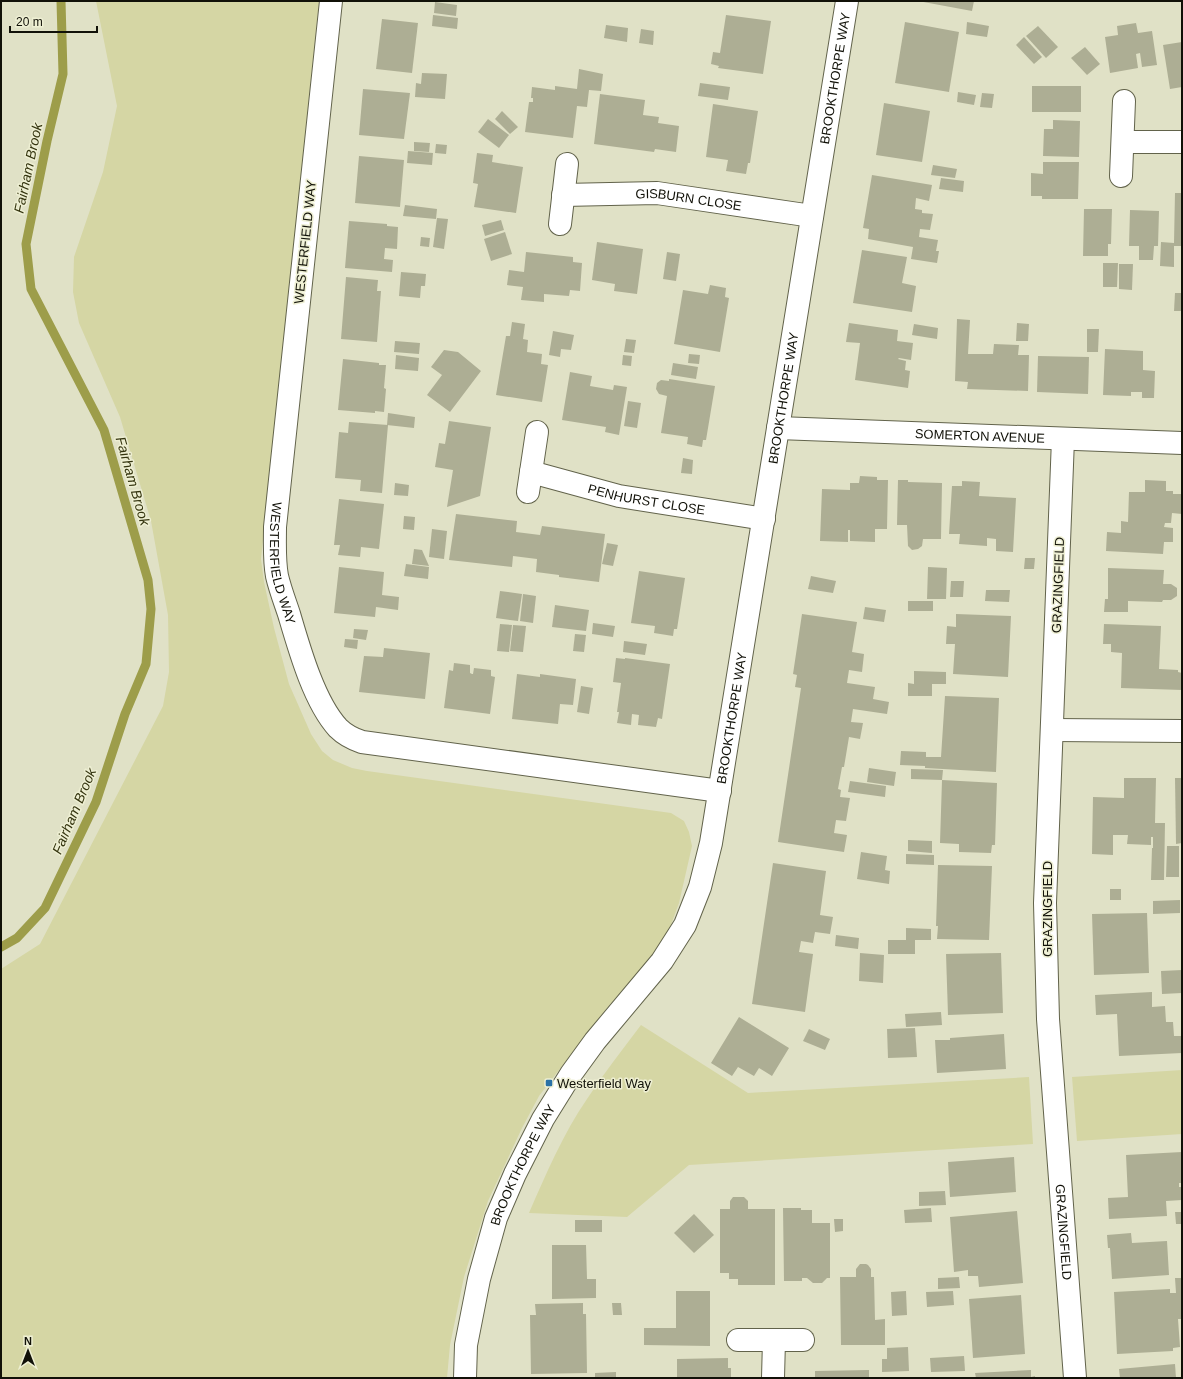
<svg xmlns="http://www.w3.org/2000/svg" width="1183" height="1379" font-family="Arial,sans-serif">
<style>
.green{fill:#d5d6a4}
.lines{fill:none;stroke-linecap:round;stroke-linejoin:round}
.stream{stroke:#9d9d4a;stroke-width:9}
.building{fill:#adae94}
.minor-casing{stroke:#62634b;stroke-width:24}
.minor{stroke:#fff;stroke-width:22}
.poi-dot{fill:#2a71a6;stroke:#eeefd3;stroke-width:1.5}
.labels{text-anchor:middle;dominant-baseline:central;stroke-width:3;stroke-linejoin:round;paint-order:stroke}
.street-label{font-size:13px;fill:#111108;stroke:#eeefd3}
.poi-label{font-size:13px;fill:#111108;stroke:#eeefd3;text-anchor:start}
.water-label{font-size:14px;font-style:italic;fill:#34340f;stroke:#eeefd3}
</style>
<rect width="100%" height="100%" fill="#e0e1c6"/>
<g class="green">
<polygon points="96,1 319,1 261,559 264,582 274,628 289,684 311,734 322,751 333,760 352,768 367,771 671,813 684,821 689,832 692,846 679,903 669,930 650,959 607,1008 539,1096 522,1128 488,1201 464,1277 450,1345 447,1378 1,1378 1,969 40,944 163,706 169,672 168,615 151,521 120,417 79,323 73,292 74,257 103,172 117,106"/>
<path d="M641,1025l107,68 281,-16 4,67 -344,21 -62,52 -98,-4c17,-39 34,-79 58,-114 17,-26 36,-50 54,-74z"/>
<polygon points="1182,1070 1182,1134 1077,1141 1072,1077"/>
</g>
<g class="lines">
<polyline class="stream" points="1,947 17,938 45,908 96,802 125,714 146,664 151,609 148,580 104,430 31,289 26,244 47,141 63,74 61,1"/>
</g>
<g class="building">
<polygon points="918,1 974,1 972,11"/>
<polygon points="435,2 457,5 456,16 434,13"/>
<polygon points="433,15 458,18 457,29 432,26"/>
<polygon points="726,15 771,21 763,74 718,68 719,66 711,64 713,52 720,53"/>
<polygon points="382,19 418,23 412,73 376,69"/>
<polygon points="905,22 959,32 949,92 895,83"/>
<polygon points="967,22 989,26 987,37 966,34"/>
<polygon points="1136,23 1138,33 1152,31 1157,65 1142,67 1140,53 1136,54 1138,68 1110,73 1105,37 1118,35 1117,26"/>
<polygon points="606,25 628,28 627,42 604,38"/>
<polygon points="1038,26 1058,47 1046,58 1026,36"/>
<polygon points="641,29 654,31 653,45 639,43"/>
<polygon points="1024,37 1042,57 1034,64 1016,45"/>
<polygon points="1182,42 1182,87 1170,89 1163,45"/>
<polygon points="1085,47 1100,64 1087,75 1071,58"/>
<polygon points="579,69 603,74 601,91 589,90 587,107 577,106 573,138 525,132 529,102 533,102 533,98 531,98 532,87 555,90 555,86 577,89"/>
<polygon points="422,73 447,74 445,99 415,97 416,83 421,84"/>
<polygon points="700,83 730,87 728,100 698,96"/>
<rect x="1032" y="86" width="49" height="26"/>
<polygon points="363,89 410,93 404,139 359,135"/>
<polygon points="958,92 976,95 974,105 957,102"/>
<polygon points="982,93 994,94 992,108 980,107"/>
<polygon points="600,94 645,100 643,115 659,117 658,123 679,126 676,152 655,149 654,152 594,144"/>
<polygon points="884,103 930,111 922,162 876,155"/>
<polygon points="713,104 758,111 750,163 748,163 746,174 726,171 728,160 706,157"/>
<polygon points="502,111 518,127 510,134 495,119"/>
<polygon points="488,119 509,135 499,148 478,132"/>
<polygon points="1053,120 1080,121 1079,157 1043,156 1044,129 1053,129"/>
<polygon points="414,142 430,143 429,152 414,151"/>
<polygon points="436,144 447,145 446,154 435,153"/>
<polygon points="408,151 433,153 432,165 407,163"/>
<polygon points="477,153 493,155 492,162 523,167 516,213 474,207 478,184 473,183"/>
<polygon points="359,156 404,160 400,207 355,203"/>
<polygon points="1043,162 1079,162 1078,199 1042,199 1042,196 1031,196 1031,173 1043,174"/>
<polygon points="933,165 957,169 955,178 931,175"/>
<polygon points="872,175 932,185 929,201 916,198 915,209 922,210 922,213 933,214 930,230 920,229 919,237 938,240 936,251 939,251 937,263 911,259 913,247 868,239 869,229 863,228"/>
<polygon points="941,178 964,181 963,192 939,189"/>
<polygon points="1175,193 1182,193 1182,246 1174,246 1174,267 1160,266 1161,242 1174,243"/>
<polygon points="405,205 437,209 436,219 403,216"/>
<polygon points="1084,209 1112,209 1111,244 1108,244 1108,256 1083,256"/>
<polygon points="1130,210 1159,211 1158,246 1154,246 1153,260 1139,260 1139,246 1129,246"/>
<polygon points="437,218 448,219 444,249 433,247"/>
<polygon points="501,220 504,230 485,236 482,225"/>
<polygon points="349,221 387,224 387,226 398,227 397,249 385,248 384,259 393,260 392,272 345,268"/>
<polygon points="505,232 512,254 491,261 484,239"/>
<polygon points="421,237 430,238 429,247 420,246"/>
<polygon points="597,242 643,249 637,294 614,291 615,284 592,280"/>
<polygon points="862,250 907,257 902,283 916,286 912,312 853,303"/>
<polygon points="526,252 573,257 573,262 582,263 580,291 570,290 569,296 544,294 544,302 521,300 523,287 507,285 509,270 524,272"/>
<polygon points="667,252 680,254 676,281 663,279"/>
<polygon points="1103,263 1118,263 1117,287 1103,287"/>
<polygon points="1119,264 1133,264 1132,290 1119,289"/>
<polygon points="401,272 426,274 425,286 421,286 420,298 399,296"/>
<polygon points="346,277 378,280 377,291 381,291 377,342 341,339"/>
<polygon points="710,285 726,288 725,297 729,298 720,352 674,344 683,290 708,294"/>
<polygon points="1175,293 1182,293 1182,311 1174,311"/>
<polygon points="957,319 970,320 968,354 993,354 994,344 1019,345 1018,355 1029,355 1028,391 967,389 968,382 955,381"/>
<polygon points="512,322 525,324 523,339 528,340 527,352 542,354 541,364 548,365 542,402 496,395 506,336 510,336"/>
<polygon points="849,323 898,330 897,341 913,343 911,360 899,358 898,359 906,361 905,370 910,371 908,388 855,380 860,343 846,342"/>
<polygon points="1017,323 1029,324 1028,341 1016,341"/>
<polygon points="914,324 938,328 937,339 912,335"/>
<polygon points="1087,329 1099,329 1098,352 1087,352"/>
<polygon points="553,331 574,335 571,350 561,349 560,357 549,355"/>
<polygon points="626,339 636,340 634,353 624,352"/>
<polygon points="395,341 420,343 419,354 394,352"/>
<polygon points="1105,349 1143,351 1143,370 1155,371 1154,398 1142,398 1142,392 1131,392 1131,396 1103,395"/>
<polygon points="444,350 458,352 481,371 450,412 427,395 442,375 431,367"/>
<polygon points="689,354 700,355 699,364 688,363"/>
<polygon points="396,355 419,358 418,371 395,369"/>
<polygon points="623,355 632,356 631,366 622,365"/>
<polygon points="1038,356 1089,357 1088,394 1037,392"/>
<polygon points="343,359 379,363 379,365 386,365 384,388 386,389 384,412 375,411 375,413 338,410"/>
<polygon points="673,363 698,367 696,379 671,375"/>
<polygon points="570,372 592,376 590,386 613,390 614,385 627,387 619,435 605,432 606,427 562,420"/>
<polygon points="669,379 715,386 706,440 703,440 702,447 687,444 688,437 661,433 667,396 659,394 656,389 657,383 661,380 669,381"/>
<polygon points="628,401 641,403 637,428 624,426"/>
<polygon points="388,413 415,417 414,428 387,425"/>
<polygon points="449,421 491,427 480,496 447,507 453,470 435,467 439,443 445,444"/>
<polygon points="349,422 388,425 382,493 360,491 361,480 335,478 339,432 348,433"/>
<polygon points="683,458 693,460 692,474 681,473"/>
<polygon points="860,476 877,477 877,480 888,480 887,529 875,529 875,542 850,541 850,530 848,530 848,542 820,541 822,489 850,490 850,483 859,483"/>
<polygon points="898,480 908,480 908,482 942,483 941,539 923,539 922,546 918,549 912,550 908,546 907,525 897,525"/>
<polygon points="1145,480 1166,481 1166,491 1173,491 1173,494 1182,494 1182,514 1172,513 1171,523 1165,523 1164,527 1173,528 1173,542 1164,542 1163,554 1106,551 1107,532 1121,533 1121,521 1128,522 1129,492 1145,492"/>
<polygon points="962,481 980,482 979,496 1016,498 1013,552 996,551 996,539 987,538 987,546 959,544 960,534 949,534 952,486 962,486"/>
<polygon points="395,483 409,485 408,496 394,495"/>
<polygon points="339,499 384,504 379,549 361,547 360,557 338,555 340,545 334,545"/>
<polygon points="456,514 517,521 516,532 540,535 542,526 605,534 599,582 559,577 559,575 536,572 537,559 513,556 512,567 449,560"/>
<polygon points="404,516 415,517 414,530 403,529"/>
<polygon points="432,529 447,531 444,559 429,557"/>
<polygon points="607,543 618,545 613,566 602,564"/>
<polygon points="414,549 422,550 429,566 412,564"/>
<polygon points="1025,558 1035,558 1034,569 1024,569"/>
<polygon points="406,564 429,567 428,579 404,576"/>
<polygon points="339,567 384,572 382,595 399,597 398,610 376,607 375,617 334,613"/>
<polygon points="928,567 947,568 946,599 927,599"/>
<polygon points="1108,568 1164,570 1163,584 1171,584 1177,588 1177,596 1171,600 1163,600 1162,602 1128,601 1128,612 1104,612 1105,599 1108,599"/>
<polygon points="639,571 685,578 677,629 674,629 673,636 654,633 655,626 631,623"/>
<polygon points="811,576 836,581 833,593 808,589"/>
<polygon points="951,581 964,581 963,597 950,597"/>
<polygon points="986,590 1010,590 1009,602 985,601"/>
<polygon points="500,591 522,594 518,621 496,618"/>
<polygon points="523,594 536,596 533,623 520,621"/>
<rect x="908" y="601" width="25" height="10"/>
<polygon points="555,605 589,610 586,631 552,627"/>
<polygon points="865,607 886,610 884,622 863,619"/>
<polygon points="802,614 857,622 852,652 864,654 862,672 849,670 847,683 875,687 873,699 889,702 887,714 853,709 851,722 863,723 860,739 849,737 844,767 842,767 838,789 841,790 840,797 850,798 846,821 836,820 834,833 847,835 844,852 778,842 801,688 795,687 797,675 793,674"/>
<polygon points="956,614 1011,616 1008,677 953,674 955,644 946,644 947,626 956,627"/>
<polygon points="593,623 615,626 613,637 592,634"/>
<polygon points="500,624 512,625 509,652 497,651"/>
<polygon points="1104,624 1161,626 1159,669 1178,670 1178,672 1182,673 1182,690 1121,688 1122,653 1111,652 1111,644 1103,644"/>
<polygon points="513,625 526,626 523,652 510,651"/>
<polygon points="354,629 368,630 366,640 353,638"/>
<polygon points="575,634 586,635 584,652 573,651"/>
<polygon points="345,639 358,640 357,649 344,647"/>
<polygon points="624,641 647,644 645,655 623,652"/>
<polygon points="384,648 430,653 425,699 359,692 364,656 383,657"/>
<polygon points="616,658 625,659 625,658 670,664 662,719 658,718 656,727 638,725 639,715 632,714 631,725 617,723 619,712 617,712 621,683 613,682"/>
<polygon points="454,663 470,665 470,673 472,674 473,674 474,668 491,670 491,676 495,677 490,714 444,708 449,670 453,671"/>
<polygon points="914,671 946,672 946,684 932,684 932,696 908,696 908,683 914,684"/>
<polygon points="517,674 540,677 540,674 576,679 573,705 560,704 558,724 512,719"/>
<polygon points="581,686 593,688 589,714 577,712"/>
<polygon points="945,696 999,698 996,772 925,768 925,766 900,765 901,751 926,752 926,757 941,757"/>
<polygon points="869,768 896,772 894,786 867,782"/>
<polygon points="911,769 943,770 942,780 911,779"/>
<polygon points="1124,778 1156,778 1155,823 1165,823 1164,880 1151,880 1152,848 1153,848 1153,837 1151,837 1151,845 1127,844 1128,835 1113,835 1113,855 1092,854 1093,797 1124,798"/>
<polygon points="1175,778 1182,778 1182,843 1176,844"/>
<polygon points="942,780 997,783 995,845 992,845 991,853 959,852 959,844 940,843"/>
<polygon points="850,781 886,786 885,797 848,792"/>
<polygon points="908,840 932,841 932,853 908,851"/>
<polygon points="1167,846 1179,846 1179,877 1166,877"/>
<polygon points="861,852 887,856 885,870 890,871 889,884 857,879"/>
<polygon points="906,854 934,855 934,865 906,864"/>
<polygon points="773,863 826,871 820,915 833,917 830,934 815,932 813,943 801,941 799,952 813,954 805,1012 752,1004"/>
<polygon points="938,865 992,866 989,940 937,939 938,926 936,926"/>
<rect x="1110" y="889" width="11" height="11"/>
<polygon points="1180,900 1180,913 1153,914 1153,901"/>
<polygon points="1147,913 1149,973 1094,975 1092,914"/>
<polygon points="906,928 931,929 931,940 906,940"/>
<polygon points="836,935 859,938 858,949 835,946"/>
<rect x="888" y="940" width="27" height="14"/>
<polygon points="860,953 884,955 883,983 859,981"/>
<polygon points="1001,953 1003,1013 948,1015 946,954"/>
<polygon points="1182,970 1182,993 1162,994 1161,971"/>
<polygon points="1152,992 1152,1007 1165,1006 1166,1022 1173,1022 1174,1036 1182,1036 1182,1053 1119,1056 1117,1014 1096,1015 1095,995"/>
<polygon points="941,1012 942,1025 906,1027 905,1014"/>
<polygon points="739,1017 789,1048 772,1076 759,1068 754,1076 738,1067 732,1076 711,1063"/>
<polygon points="915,1028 917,1057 888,1058 887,1029"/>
<polygon points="809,1029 830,1039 825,1050 803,1041"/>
<polygon points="1004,1034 1006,1069 937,1073 935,1040 950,1040 950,1038"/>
<polygon points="1182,1152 1182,1183 1179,1183 1179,1187 1182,1187 1182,1200 1166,1201 1167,1216 1109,1219 1108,1198 1128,1197 1126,1155"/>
<polygon points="1014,1157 1016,1192 950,1197 948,1162"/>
<polygon points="945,1191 946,1205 919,1206 919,1192"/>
<polygon points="733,1197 744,1197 748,1201 748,1209 775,1209 775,1285 738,1285 738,1279 729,1279 729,1273 720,1273 720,1209 730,1209 730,1201"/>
<polygon points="783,1208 801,1208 801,1210 812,1210 812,1223 830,1223 830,1278 827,1278 822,1283 813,1283 807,1278 802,1278 802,1281 784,1281"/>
<polygon points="931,1208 932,1222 905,1223 904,1210"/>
<polygon points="1017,1211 1023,1283 979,1287 978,1276 968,1276 968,1270 954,1272 950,1217"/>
<polygon points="1175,1212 1182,1212 1182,1224 1176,1224"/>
<polygon points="694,1214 714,1235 694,1253 674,1233"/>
<polygon points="834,1219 843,1219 843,1231 835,1232"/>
<rect x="575" y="1220" width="27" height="12"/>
<polygon points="1131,1233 1132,1243 1167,1241 1169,1275 1112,1279 1110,1248 1108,1248 1107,1235"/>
<polygon points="552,1245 586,1245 587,1279 596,1279 596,1298 552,1299"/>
<polygon points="860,1264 866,1264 868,1265 871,1269 871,1277 874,1277 875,1320 885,1319 885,1345 841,1345 840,1277 856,1277 856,1269"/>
<polygon points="959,1277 960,1288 938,1289 938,1278"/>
<polygon points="1175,1278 1182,1278 1182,1319 1178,1319 1180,1347 1173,1348 1173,1351 1117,1354 1114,1292 1170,1289 1170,1293 1176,1293"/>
<polygon points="676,1291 710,1291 710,1346 644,1345 644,1328 676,1328"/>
<polygon points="906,1291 907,1315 892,1316 891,1292"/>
<polygon points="953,1291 954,1305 927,1307 926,1292"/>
<polygon points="1021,1295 1025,1354 973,1358 969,1299"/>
<polygon points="583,1303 583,1314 586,1314 587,1373 531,1374 530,1315 536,1315 535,1304"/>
<polygon points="612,1303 621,1303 622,1315 613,1315"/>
<polygon points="908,1347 909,1371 882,1372 882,1359 887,1359 887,1348"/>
<polygon points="964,1356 965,1371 931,1372 930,1358"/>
<polygon points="728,1358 728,1368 731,1368 731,1378 677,1378 677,1359"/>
<polygon points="1175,1364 1176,1378 1120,1378 1119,1369"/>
<polygon points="869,1370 869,1378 815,1378 815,1371"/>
<polygon points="1031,1370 1031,1377 1035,1376 1035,1378 976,1378 975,1373"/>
<polygon points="616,1372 616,1378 595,1378 595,1373"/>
</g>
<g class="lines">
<defs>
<g id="minor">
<path id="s1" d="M331,1l-56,526c0,16 -1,33 2,49 3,13 8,26 12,38 10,34 25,88 49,114 7,7 15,11 24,14l358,49"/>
<polyline points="1123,142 1182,142"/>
<polyline points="1121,176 1124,101"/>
<path id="s2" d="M563,195l94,-2 155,23"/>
<polyline points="560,224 567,164"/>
<path id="s3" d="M778,428l404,15"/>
<path id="s4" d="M1063,439l-18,464 3,116 27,359"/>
<path id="s5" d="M531,472l88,24 145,23"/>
<polyline points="528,492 537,432"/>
<polyline points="1053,730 1182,731"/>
<polyline points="738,1340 803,1340"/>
<path id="s6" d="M465,1378l1,-33 13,-66 17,-61 19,-44 28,-55 28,-45 24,-33 67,-80 23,-36 15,-38 11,-44 136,-842"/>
<polyline points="773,1378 774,1340"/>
</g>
</defs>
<use href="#minor" class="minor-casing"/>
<use href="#minor" class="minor"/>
</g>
<rect class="poi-dot" x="545" y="1079" width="8" height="8" rx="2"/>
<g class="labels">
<g class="street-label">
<text stroke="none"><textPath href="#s6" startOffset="1375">BROOKTHORPE WAY</textPath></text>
<text stroke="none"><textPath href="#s2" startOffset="126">GISBURN CLOSE</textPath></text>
<text transform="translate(305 242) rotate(-84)">WESTERFIELD WAY</text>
<text stroke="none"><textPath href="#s6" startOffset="1051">BROOKTHORPE WAY</textPath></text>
<text stroke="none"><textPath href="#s3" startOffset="202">SOMERTON AVENUE</textPath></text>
<text stroke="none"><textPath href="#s5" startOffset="119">PENHURST CLOSE</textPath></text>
<text stroke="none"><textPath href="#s1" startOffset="566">WESTERFIELD WAY</textPath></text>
<text transform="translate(1058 585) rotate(-88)">GRAZINGFIELD</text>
<text stroke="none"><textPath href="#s6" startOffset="727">BROOKTHORPE WAY</textPath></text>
<text transform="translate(1047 909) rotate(-90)">GRAZINGFIELD</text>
<text stroke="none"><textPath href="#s6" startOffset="223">BROOKTHORPE WAY</textPath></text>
<text stroke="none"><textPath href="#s4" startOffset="794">GRAZINGFIELD</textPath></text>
</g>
<g class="poi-label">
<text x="557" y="1083">Westerfield Way</text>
</g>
<g class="water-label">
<text transform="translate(28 168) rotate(-78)">Fairham Brook</text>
<text transform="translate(133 481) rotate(74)">Fairham Brook</text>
<text transform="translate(74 811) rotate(-67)">Fairham Brook</text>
</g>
</g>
<rect width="1183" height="1379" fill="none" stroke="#111108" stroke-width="4"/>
<g transform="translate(28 1351)" stroke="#eeefd3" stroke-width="3" paint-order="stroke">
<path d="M0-3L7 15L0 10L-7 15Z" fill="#111108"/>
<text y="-6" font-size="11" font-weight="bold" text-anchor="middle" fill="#111108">N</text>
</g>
<path d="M10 26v6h87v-6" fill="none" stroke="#111108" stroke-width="2"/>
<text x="16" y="26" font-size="12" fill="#111108" stroke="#eeefd3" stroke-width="3" paint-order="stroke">20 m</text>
</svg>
